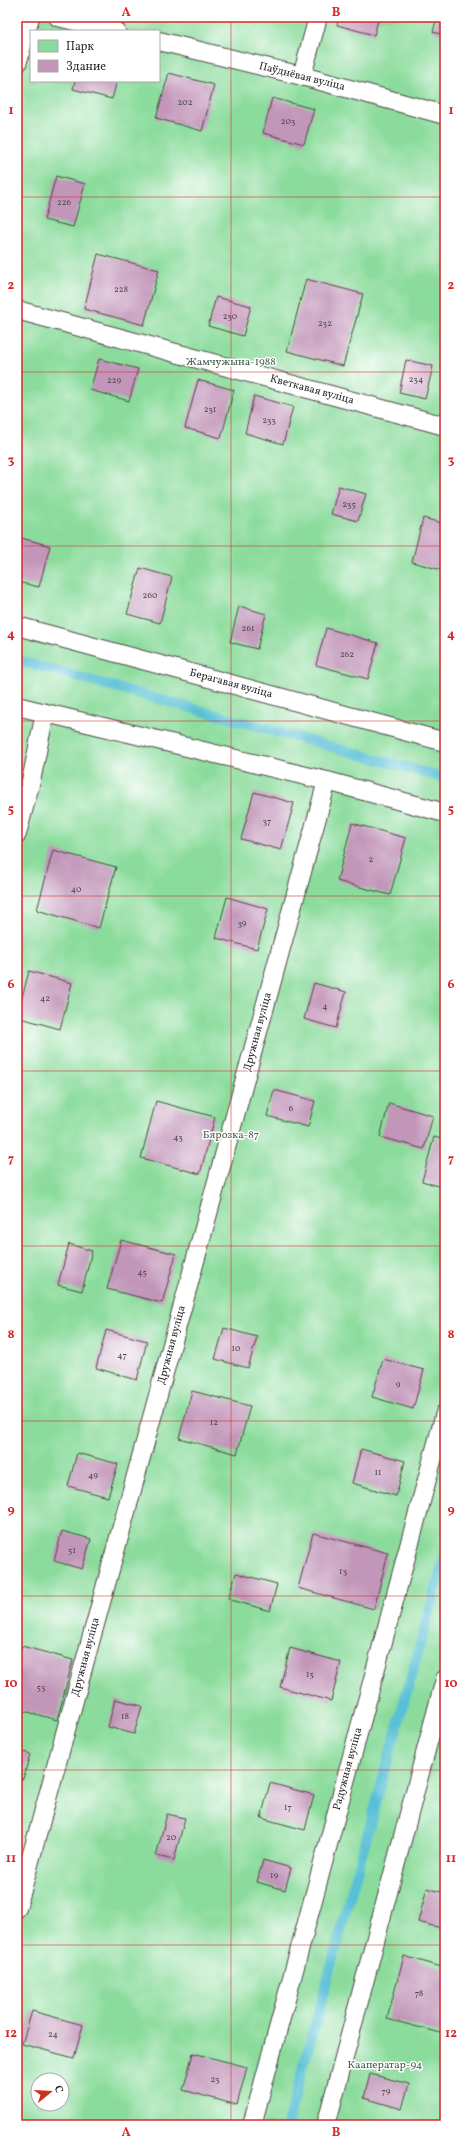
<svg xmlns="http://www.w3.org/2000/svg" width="462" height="2142" font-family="Vollkorn,serif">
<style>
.green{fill:#8bdc9c;stroke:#5b8464;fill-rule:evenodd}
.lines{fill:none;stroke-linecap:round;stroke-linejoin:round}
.stream{stroke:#59c0d6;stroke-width:10}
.building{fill:#c296b9}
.service-casing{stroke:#484640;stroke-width:20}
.service{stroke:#fff;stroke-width:18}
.grid{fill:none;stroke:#d62828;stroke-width:1;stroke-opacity:0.55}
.labels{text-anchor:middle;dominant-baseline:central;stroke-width:3;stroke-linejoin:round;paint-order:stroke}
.number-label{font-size:9px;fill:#51464e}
.street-label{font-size:11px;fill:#2b2b2b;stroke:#fff}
.park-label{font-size:11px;fill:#48604d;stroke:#fff}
.neatline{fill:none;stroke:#d62828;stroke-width:1.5}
.grid-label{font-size:13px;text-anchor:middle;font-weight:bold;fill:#d62828}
</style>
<rect width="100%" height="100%" fill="#fff"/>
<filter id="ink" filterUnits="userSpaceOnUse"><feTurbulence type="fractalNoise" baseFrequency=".025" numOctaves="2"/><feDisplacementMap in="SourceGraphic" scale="8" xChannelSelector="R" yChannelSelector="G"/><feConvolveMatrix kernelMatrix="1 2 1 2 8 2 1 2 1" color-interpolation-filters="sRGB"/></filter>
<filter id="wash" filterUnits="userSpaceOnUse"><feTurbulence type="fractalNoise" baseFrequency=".012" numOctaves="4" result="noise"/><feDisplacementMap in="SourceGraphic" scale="16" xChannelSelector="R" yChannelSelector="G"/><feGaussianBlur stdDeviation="0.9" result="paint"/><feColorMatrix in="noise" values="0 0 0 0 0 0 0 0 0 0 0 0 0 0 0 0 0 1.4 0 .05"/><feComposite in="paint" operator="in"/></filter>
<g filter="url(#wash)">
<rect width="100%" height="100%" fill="#eeddba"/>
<path class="green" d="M17,17h428v2108h-428zM31,31h128v50h-128zM38,2080h24v24h-24z"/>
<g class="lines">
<g class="stream">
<polyline points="17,660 445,778"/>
<polyline points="287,2125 445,1554"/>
</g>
</g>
<g id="blocks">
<g class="building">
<polygon points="339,17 379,17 374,35 337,25"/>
<polygon points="437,17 445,17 445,35 433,32"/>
<polygon points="169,73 214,85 202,131 156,118"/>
<polygon points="75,81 117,81 112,99 73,89"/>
<polygon points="272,98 314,109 304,144 263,133"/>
<polygon points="56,176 85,184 73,227 44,220"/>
<polygon points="98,254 159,270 144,325 84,309"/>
<polygon points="306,279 363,294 343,366 287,351"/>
<polygon points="216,297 251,306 243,336 208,326"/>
<polygon points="99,359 138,369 129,401 90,390"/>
<polygon points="406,360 433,366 425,399 399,393"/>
<polygon points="198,380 234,390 221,438 185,428"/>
<polygon points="254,396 293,407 283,444 245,433"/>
<polygon points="339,486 366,494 358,521 331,514"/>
<polygon points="423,518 445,524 445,571 412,562"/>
<polygon points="18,537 50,546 39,587 17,582"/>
<polygon points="140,568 172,577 160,623 127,614"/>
<polygon points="239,606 266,614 257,649 230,642"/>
<polygon points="326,628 378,643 368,679 316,665"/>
<polygon points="254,792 294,803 281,850 241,839"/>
<polygon points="352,823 406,838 390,895 337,881"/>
<polygon points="53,850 116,867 99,928 37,910"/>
<polygon points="227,897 268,909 257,949 216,938"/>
<polygon points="29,971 72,983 60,1029 17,1017"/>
<polygon points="314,983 346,992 336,1028 304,1019"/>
<polygon points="274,1090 315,1101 308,1127 267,1116"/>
<polygon points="156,1101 215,1117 200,1174 141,1158"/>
<polygon points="389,1103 433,1116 424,1149 380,1137"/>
<polygon points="434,1137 445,1140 445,1188 422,1181"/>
<polygon points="121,1240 176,1254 162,1303 107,1289"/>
<polygon points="69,1244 92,1251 82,1291 58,1285"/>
<polygon points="224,1328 257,1337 248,1368 215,1359"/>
<polygon points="106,1330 147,1341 137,1380 96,1368"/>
<polygon points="383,1359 424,1370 413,1409 372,1397"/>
<polygon points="192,1391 250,1406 237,1454 179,1438"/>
<polygon points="361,1449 405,1461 396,1496 352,1483"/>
<polygon points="77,1453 118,1464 108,1497 68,1486"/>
<polygon points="62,1531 91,1539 82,1569 54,1561"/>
<polygon points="313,1533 388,1553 374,1609 298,1588"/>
<polygon points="236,1573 277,1584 270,1611 228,1599"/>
<polygon points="22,1646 73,1660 57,1720 17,1709 17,1666"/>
<polygon points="290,1648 341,1662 331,1701 280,1687"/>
<polygon points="115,1699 142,1706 134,1734 108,1727"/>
<polygon points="17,1750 30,1754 23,1779 17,1778"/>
<polygon points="270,1783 314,1795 305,1830 261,1818"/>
<polygon points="167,1814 185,1818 174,1860 156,1856"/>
<polygon points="263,1860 291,1868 285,1890 257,1882"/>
<polygon points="427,1888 445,1893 445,1929 418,1922"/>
<polygon points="404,1956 445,1968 445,2034 387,2019"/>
<polygon points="32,2011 83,2025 74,2058 22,2044"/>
<polygon points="193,2053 247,2067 237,2105 183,2090"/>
<polygon points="370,2074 409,2084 402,2109 364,2098"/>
</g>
</g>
</g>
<g filter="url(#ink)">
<use href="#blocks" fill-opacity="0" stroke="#484640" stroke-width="1"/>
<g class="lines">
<defs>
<g id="service">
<polyline points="58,17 116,31"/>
<polyline points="159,41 302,76 445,115"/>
<polyline points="17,64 30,17"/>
<polyline points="302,76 318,17"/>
<polyline points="17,310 445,426"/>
<polyline points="17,626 445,742"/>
<polyline points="17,706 327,781 445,813"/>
<polyline points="17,834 31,781 45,713"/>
<polyline points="17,1908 327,781"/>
<polyline points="252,2125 445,1413"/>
<polyline points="326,2125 445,1679"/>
</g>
</defs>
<use href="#service" class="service-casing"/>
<use href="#service" class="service"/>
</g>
</g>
<path class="grid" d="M231,17v2108M17,197h428M17,372h428M17,546h428M17,721h428M17,896h428M17,1071h428M17,1246h428M17,1421h428M17,1596h428M17,1770h428M17,1945h428"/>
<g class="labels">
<g class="number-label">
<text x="185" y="102">202</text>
<text x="288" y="121">203</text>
<text x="64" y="202">226</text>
<text x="121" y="289">228</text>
<text x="230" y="316">230</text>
<text x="325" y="323">232</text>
<text x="416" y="379">234</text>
<text x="114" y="380">229</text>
<text x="210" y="409">231</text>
<text x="269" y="420">233</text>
<text x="349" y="504">235</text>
<text x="150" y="595">260</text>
<text x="248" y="628">261</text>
<text x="347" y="654">262</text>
<text x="267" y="821">37</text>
<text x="371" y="859">2</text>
<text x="76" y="889">40</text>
<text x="242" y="923">39</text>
<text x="45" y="998">42</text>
<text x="325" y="1006">4</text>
<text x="291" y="1108">6</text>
<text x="178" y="1137">43</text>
<text x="142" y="1272">45</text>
<text x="236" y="1348">10</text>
<text x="122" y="1355">47</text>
<text x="398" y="1384">9</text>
<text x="214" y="1422">12</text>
<text x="378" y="1472">11</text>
<text x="93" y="1475">49</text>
<text x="72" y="1550">51</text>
<text x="343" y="1571">13</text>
<text x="310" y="1674">15</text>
<text x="41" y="1687">53</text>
<text x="125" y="1716">18</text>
<text x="288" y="1807">17</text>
<text x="171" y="1837">20</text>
<text x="274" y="1875">19</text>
<text x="419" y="1993">78</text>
<text x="53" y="2034">24</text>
<text x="215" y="2079">23</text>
<text x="386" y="2091">79</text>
</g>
<g class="street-label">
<text transform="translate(302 77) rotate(14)">Паўднёвая вуліца</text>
<text transform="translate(312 390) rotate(15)">Кветкавая вуліца</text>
<text transform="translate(231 684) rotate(15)">Берагавая вуліца</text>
<text transform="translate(258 1032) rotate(-75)">Дружная вуліца</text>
<text transform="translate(172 1345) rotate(-75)">Дружная вуліца</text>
<text transform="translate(86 1657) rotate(-75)">Дружная вуліца</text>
<text transform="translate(348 1769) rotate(-75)">Радужная вуліца</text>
</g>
<g class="park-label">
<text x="231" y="362">Жамчужына-1988</text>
<text x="231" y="1135">Бярозка-87</text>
<text x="385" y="2065">Кааператар-94</text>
</g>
</g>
<rect width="462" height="2142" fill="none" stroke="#fff" stroke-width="44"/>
<rect x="30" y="30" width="130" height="52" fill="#ffffff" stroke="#aaaaaa"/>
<rect x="38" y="40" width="20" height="12" fill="#8bdc9c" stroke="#aaaaaa"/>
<text x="66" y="50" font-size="12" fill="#2b2b2b">Парк</text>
<rect x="38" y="60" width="20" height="12" fill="#c296b9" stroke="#aaaaaa"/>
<text x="66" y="70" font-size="12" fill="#2b2b2b">Здание</text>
<g transform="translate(50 2092) rotate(72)"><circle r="19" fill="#ffffff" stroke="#aaaaaa"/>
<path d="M0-3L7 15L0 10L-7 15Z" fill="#c8321e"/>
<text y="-6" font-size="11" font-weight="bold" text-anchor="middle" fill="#2b2b2b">С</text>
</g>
<rect x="22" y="22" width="418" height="2098" class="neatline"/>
<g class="grid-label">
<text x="126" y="16">A</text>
<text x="336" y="16">B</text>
<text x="11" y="114">1</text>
<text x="451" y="114">1</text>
<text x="11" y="289">2</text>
<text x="451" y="289">2</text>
<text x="11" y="464">3</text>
<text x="451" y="464">3</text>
<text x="11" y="638">4</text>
<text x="451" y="638">4</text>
<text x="11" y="813">5</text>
<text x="451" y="813">5</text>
<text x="11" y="988">6</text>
<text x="451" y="988">6</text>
<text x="11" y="1163">7</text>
<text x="451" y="1163">7</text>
<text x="11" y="1338">8</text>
<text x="451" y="1338">8</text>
<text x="11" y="1513">9</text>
<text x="451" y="1513">9</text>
<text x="11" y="1687">10</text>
<text x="451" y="1687">10</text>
<text x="11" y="1862">11</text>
<text x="451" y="1862">11</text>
<text x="11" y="2037">12</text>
<text x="451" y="2037">12</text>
<text x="126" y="2136">A</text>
<text x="336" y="2136">B</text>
</g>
</svg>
